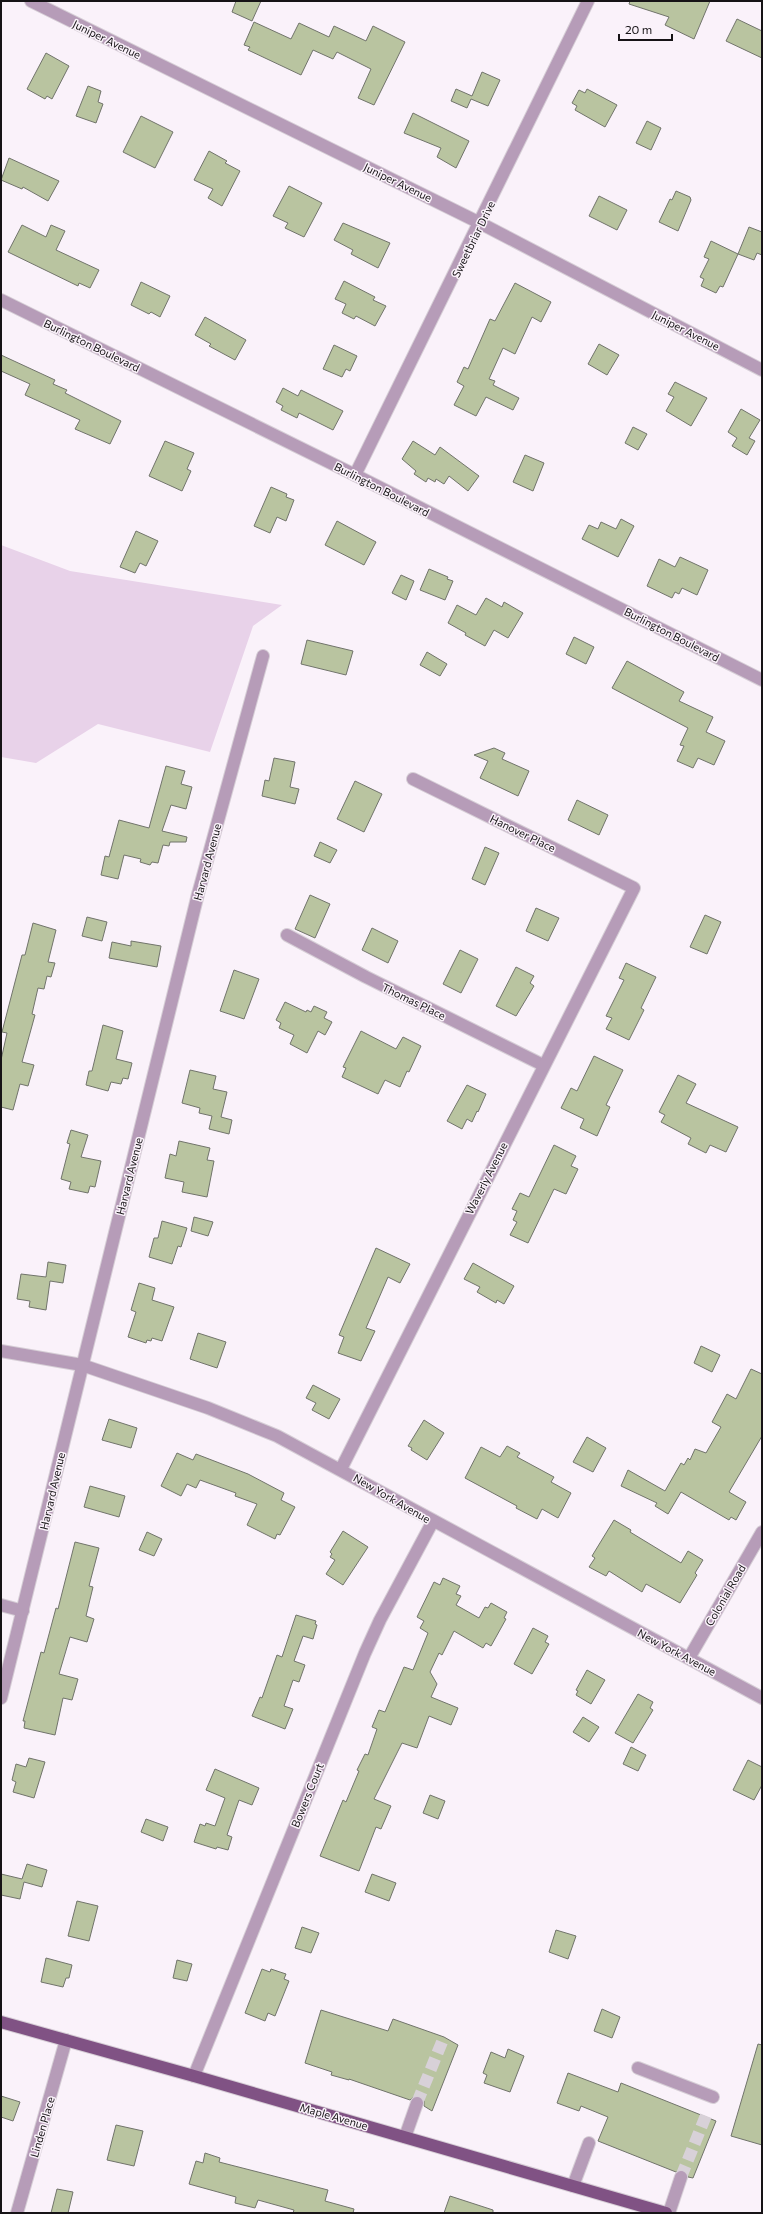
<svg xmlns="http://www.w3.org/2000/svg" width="763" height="2214" font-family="Commissioner,sans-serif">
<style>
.green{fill:#e8d2e9}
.building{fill:#b9c4a0;stroke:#71746b}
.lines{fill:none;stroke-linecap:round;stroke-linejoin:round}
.minor-tunnel{stroke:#d8d1d8;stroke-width:12;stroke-dasharray:12 6;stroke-linecap:butt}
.minor-casing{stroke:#d6ced6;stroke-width:14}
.major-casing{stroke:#d6ced6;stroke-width:14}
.minor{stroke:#b69cb8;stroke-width:12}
.major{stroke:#805284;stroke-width:12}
.labels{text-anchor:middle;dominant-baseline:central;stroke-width:3;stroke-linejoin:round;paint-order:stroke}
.street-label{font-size:11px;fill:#161316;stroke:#faf2fa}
</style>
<rect width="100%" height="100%" fill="#faf2fa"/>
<polygon class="green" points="1,545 70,571 282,605 253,626 210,752 98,724 36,763 1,757"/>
<g class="building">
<polygon points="236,1 261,1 252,21 232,12"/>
<polygon points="630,1 710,1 694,39 665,25 669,17 629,4"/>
<polygon points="737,19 762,31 762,58 726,41"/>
<polygon points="254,22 291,39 299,23 329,37 334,26 366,41 373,26 405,42 374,105 358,98 371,69 337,52 333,59 313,50 301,75 248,50 250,47 244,45"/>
<polygon points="46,53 69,66 52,99 47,96 45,99 27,89"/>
<polygon points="482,72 500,80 488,106 471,99 467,108 451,101 456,89 472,96"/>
<polygon points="88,86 101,91 98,102 103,104 96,123 76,116"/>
<polygon points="587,89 617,105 605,127 575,110 577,106 572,103 579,90 585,93"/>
<polygon points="413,113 469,141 456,168 437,157 441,148 404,133"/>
<polygon points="141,116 173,132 155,168 123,152"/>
<polygon points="647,121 661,128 651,150 636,143"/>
<polygon points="209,151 227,161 225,163 240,171 222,206 208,198 213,189 194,180"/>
<polygon points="9,158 59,181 48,201 23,187 22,189 1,180"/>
<polygon points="289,186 322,203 304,237 285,228 288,223 273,216"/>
<polygon points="676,191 690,197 691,200 678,231 659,222 670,199 672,200"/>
<polygon points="599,196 627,210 617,230 589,216"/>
<polygon points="343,223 390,243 378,268 351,254 353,250 334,240"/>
<polygon points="22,225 46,237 51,225 65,231 56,250 99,270 90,288 79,283 78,286 8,252"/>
<polygon points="749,227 762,232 762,255 757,253 754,260 738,254"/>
<polygon points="711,241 738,254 723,287 720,286 716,293 701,286 704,279 700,277 709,259 704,257"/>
<polygon points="344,281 375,297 373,300 386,306 375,326 356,316 354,319 342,313 346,304 335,299"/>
<polygon points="141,282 170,296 160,317 151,312 149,314 131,305"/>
<polygon points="515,283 551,302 541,322 532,317 515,354 503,348 489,379 495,381 493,385 519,398 513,410 486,397 476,416 454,405 464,386 457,382 464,367 468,369 490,319 495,321"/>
<polygon points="205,317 246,340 235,360 209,346 211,344 195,335"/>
<polygon points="599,344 619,355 607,375 588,364"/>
<polygon points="334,345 357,356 350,371 346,369 342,377 323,369"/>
<polygon points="1,355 55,380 53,384 67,390 65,393 121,421 110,444 75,429 80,420 25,395 30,384 1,371"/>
<polygon points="675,382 707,398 691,426 666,411 674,397 668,394"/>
<polygon points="283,388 298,396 301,390 343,411 333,430 299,413 297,418 281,410 283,406 276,402"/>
<polygon points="741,409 760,420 749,438 755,441 747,455 732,446 737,438 728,432"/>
<polygon points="633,427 647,434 638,450 625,443"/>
<polygon points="165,441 194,453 187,469 191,471 182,491 149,476"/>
<polygon points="413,441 435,455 440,447 479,476 468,491 449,476 444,484 436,479 435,482 428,478 426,482 414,474 416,471 402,459"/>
<polygon points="525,455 544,463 533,491 513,482"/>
<polygon points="271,487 287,494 286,497 294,500 286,521 277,517 270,533 254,526"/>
<polygon points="621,519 634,526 618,557 582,539 589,525 598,529 601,522 616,529"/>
<polygon points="337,521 376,542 364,565 325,545"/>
<polygon points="136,531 158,541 146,566 140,563 135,573 120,567"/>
<polygon points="680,557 708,570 697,595 682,588 679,594 675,592 672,598 647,586 659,559 675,567"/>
<polygon points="429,569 448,577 447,579 453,581 445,600 420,590"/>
<polygon points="401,575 414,581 406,600 392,593"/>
<polygon points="486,598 502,607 504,602 523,613 508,638 494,630 485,646 465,635 466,633 448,623 457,605 476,615"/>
<polygon points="574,637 594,647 586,664 566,654"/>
<polygon points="307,640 353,651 346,675 301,664"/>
<polygon points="427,652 447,664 440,676 420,665"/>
<polygon points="627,661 684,692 679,701 713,717 706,732 725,741 714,765 698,758 693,768 677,761 684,746 680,745 688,728 612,688"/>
<polygon points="494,748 505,753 502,759 529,771 518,796 480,778 488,761 474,755"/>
<polygon points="274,758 295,762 290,787 299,789 295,804 262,796 265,780 269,781"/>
<polygon points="166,766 185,771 181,784 192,787 186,809 171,805 162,831 187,837 186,842 170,842 169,846 163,845 158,863 152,862 150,865 140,862 141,859 124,855 118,879 101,875 105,856 109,857 119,820 149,828"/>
<polygon points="355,781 382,794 364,832 337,819"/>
<polygon points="577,800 608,815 599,835 568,820"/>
<polygon points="320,842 337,850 330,863 314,856"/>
<polygon points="485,847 499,853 485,885 472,879"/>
<polygon points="310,895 330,904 315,938 295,929"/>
<polygon points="536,908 559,918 548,941 526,931"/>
<polygon points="705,915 721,922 707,954 690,947"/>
<polygon points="87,917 107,922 102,941 82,936"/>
<polygon points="33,923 56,930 48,962 55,963 51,977 47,976 44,989 38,988 32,1014 35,1015 22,1062 34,1065 28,1086 20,1084 13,1110 1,1107 1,1060 7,1033 2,1032 22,955 25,955"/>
<polygon points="372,928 398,941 388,963 362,950"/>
<polygon points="131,941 161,946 157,967 109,958 112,942 131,946"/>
<polygon points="460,950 478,959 461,993 443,984"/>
<polygon points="626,963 656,977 641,1008 644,1010 629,1040 606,1029 612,1018 606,1016 624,980 619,978"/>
<polygon points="516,967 534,976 530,983 534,986 516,1016 496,1006"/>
<polygon points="234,970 259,979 244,1019 220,1011"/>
<polygon points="285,1002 306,1012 307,1010 311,1012 314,1006 327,1012 324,1018 332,1022 325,1035 318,1031 307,1053 290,1044 294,1035 279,1028 281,1023 276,1020"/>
<polygon points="103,1025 123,1031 116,1059 132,1063 128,1079 123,1078 121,1084 111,1082 108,1091 86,1085 89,1071 92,1071"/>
<polygon points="361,1031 396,1049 403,1037 421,1046 409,1072 407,1071 400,1087 385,1080 378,1094 342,1077 346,1068 343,1067"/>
<polygon points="594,1056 623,1070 606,1105 610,1107 597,1136 580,1128 584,1119 561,1108 571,1088 577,1091"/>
<polygon points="190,1070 216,1076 213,1089 227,1092 221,1117 232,1120 229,1134 209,1129 212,1116 199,1113 200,1108 182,1103"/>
<polygon points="678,1075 696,1084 686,1103 738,1127 726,1152 710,1145 706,1153 688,1144 691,1138 661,1122 665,1115 659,1112"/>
<polygon points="467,1085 486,1094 478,1112 477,1111 472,1122 467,1119 462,1129 447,1121"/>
<polygon points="71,1130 88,1135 81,1157 101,1161 95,1187 90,1186 88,1193 69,1189 71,1182 61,1179 70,1144 67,1143"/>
<polygon points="179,1141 210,1148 207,1160 214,1161 207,1197 182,1192 184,1182 165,1178 170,1154 176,1156"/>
<polygon points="554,1145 576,1156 571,1166 578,1169 566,1194 554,1189 528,1243 510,1235 517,1222 513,1220 517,1211 512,1209 520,1193 529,1197"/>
<polygon points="194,1217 213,1222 208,1236 191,1231"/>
<polygon points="162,1221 187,1228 181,1247 178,1246 172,1264 149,1257 154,1238 158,1238"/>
<polygon points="376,1248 410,1264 400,1283 388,1277 366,1328 375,1331 361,1361 338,1353 344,1337 339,1335"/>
<polygon points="48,1262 66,1265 63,1283 50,1281 46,1310 29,1307 30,1301 17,1299 21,1274 46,1277"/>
<polygon points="473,1263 514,1286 504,1304 497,1300 496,1303 477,1292 480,1287 464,1279"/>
<polygon points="139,1283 155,1288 152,1300 174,1307 162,1341 152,1338 151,1341 147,1340 146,1343 128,1337 136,1312 131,1310"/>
<polygon points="198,1333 226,1342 217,1368 190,1359"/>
<polygon points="701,1346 720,1355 712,1372 694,1363"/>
<polygon points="751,1369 762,1374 762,1436 729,1492 746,1502 736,1520 731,1517 729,1520 681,1492 668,1514 655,1506 657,1503 621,1486 628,1470 665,1491 681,1463 684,1465 688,1458 690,1460 695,1449 706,1453 721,1427 712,1422 727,1394 736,1399"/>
<polygon points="313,1385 340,1399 329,1419 312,1410 316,1403 306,1398"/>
<polygon points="109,1419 137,1428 131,1448 102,1440"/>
<polygon points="424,1420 444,1433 427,1460 411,1450 412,1448 408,1446"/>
<polygon points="587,1437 606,1448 593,1472 573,1462"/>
<polygon points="507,1446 520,1453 517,1457 554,1477 551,1482 571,1493 558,1518 542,1509 537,1519 516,1508 517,1506 465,1478 481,1447 500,1457"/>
<polygon points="177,1453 193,1460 196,1454 248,1474 284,1493 281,1500 295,1507 280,1535 277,1534 275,1539 247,1525 257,1504 235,1496 236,1493 200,1480 196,1488 187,1484 181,1496 161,1486"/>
<polygon points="90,1486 125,1496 119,1517 84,1507"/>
<polygon points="614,1520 631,1530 630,1532 681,1563 688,1551 703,1560 695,1573 697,1575 680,1603 648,1585 646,1584 642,1592 609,1571 606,1576 589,1567 595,1558 592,1556"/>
<polygon points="343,1531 368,1547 343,1585 326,1574 335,1560 330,1557 332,1554 330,1552"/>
<polygon points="147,1532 162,1539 154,1556 139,1550"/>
<polygon points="75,1542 99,1548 89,1586 93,1587 86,1616 94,1619 87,1642 70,1637 59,1674 78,1679 72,1700 63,1698 55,1735 24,1728 25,1721 23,1721 41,1652 44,1653 56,1608 58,1609"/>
<polygon points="443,1578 460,1586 456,1594 461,1596 456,1605 479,1618 485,1607 488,1608 491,1603 507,1612 504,1618 506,1619 491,1646 486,1643 483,1648 454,1631 442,1655 439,1653 430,1672 437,1684 431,1697 458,1708 451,1725 429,1716 417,1748 402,1743 374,1799 391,1806 381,1829 376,1827 359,1871 320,1856 343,1800 346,1802 359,1771 357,1770 365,1754 368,1755 377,1729 372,1727 379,1710 385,1712 404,1667 413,1670 428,1633 420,1628 424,1621 417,1617 434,1582 440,1585"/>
<polygon points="296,1615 316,1621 315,1624 317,1625 313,1639 303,1636 294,1661 305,1665 299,1682 293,1680 284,1706 293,1709 285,1729 252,1716 260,1697 262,1698 277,1655 282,1657"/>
<polygon points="533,1628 548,1636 545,1642 549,1644 532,1674 514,1664"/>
<polygon points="587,1670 605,1680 591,1704 576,1695 578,1691 576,1690"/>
<polygon points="638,1694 653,1702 650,1708 653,1710 633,1743 615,1733"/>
<polygon points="583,1717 599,1727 589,1742 573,1732"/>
<polygon points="631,1747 646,1755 638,1771 623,1764"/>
<polygon points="29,1758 45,1762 34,1798 13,1792 16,1782 12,1780 16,1764 26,1767"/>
<polygon points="748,1760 762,1767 762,1785 754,1800 733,1790"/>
<polygon points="215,1769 259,1788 252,1805 239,1800 227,1835 232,1837 228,1850 217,1847 216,1849 194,1842 200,1824 205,1826 206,1823 215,1826 225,1798 206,1790"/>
<polygon points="430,1795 445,1801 438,1819 423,1813"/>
<polygon points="146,1819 168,1827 163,1841 141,1832"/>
<polygon points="27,1864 47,1870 42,1887 24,1882 20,1899 1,1895 1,1874 22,1879"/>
<polygon points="372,1874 396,1883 389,1901 365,1892"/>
<polygon points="77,1901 98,1906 89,1941 68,1936"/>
<polygon points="302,1927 319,1933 311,1953 295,1948"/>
<polygon points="556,1930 576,1936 568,1959 549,1952"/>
<polygon points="46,1958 72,1965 69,1978 66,1978 63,1987 41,1982"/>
<polygon points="177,1960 192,1964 187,1981 173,1978"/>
<polygon points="262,1969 270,1972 271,1969 286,1974 284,1979 289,1981 275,2016 268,2013 265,2021 245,2013"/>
<polygon points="602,2009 620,2017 612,2038 594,2031"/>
<polygon points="321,2010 388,2031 393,2019 444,2037 458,2045 432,2111 424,2106 424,2101 420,2096 415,2096 410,2100 349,2079 349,2080 331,2075 332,2072 305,2063"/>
<polygon points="758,2044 762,2045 762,2145 731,2136"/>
<polygon points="508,2049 524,2056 510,2092 484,2083 487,2075 483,2073 491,2052 505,2058"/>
<polygon points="568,2073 618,2092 621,2083 716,2121 693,2178 688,2177 684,2170 676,2172 598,2141 608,2117 581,2106 579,2111 557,2103"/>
<polygon points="1,2096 20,2102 13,2121 1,2117"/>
<polygon points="116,2125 143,2131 134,2166 107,2160"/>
<polygon points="205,2153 220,2158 219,2162 328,2190 325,2201 354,2209 353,2213 293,2213 294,2210 258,2200 255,2208 235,2203 236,2197 189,2184 196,2161 203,2163"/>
<polygon points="57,2189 73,2192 68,2213 51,2213"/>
<polygon points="450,2196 493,2210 493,2213 444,2213"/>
</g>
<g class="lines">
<g class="minor-tunnel">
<polyline points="417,2103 444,2037"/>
<polyline points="681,2177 707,2113"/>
</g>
<defs>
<g id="minor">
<polyline points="31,1 480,223 762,370"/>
<polyline points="1,300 355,475 762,680"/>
<polyline points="355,475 588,1"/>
<polyline points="287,935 366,977 543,1065"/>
<polyline points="1,1351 82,1365 208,1408 277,1436 762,1698"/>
<polyline points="341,1469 634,888 413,779"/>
<polyline points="1,1605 23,1611"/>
<polyline points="689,1658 762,1532"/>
<polyline points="1,1698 198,894 263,656"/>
<polyline points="638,2068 713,2097"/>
<polyline points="194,2076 365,1653 380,1620 433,1521"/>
<polyline points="405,2137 417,2103"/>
<polyline points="573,2186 589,2143"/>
<polyline points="17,2213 66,2040"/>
<polyline points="669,2213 681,2177"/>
</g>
<polyline id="major" points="1,2022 194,2076 666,2213"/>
</defs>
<use href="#minor" class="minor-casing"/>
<use href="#major" class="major-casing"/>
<use href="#minor" class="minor"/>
<use href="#major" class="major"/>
</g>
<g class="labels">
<g class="street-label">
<text transform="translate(107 39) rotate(26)">Juniper Avenue</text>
<text transform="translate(398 182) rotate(26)">Juniper Avenue</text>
<text transform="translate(473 239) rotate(-64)">Sweetbriar Drive</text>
<text transform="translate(686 330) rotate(27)">Juniper Avenue</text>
<text transform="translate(92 345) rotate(26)">Burlington Boulevard</text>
<text transform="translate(382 489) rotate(27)">Burlington Boulevard</text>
<text transform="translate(672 634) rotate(27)">Burlington Boulevard</text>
<text transform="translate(523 833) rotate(26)">Hanover Place</text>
<text transform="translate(207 862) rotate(-75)">Harvard Avenue</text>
<text transform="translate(414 1001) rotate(26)">Thomas Place</text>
<text transform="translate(129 1176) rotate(-76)">Harvard Avenue</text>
<text transform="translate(486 1178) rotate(-63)">Waverly Avenue</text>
<text transform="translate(52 1491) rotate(-77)">Harvard Avenue</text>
<text transform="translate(392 1498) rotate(30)">New York Avenue</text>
<text transform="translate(725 1595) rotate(-60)">Colonial Road</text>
<text transform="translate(677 1652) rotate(28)">New York Avenue</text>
<text transform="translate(307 1795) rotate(-68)">Bowers Court</text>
<text transform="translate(334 2116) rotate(16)">Maple Avenue</text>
<text transform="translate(42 2127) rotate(-74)">Linden Place</text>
</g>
</g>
<rect width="763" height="2214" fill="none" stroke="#161316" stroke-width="4"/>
<path d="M619 34v6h53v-6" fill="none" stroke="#161316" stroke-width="2"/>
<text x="625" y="34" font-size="12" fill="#161316" stroke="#faf2fa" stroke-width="3" paint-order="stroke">20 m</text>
</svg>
